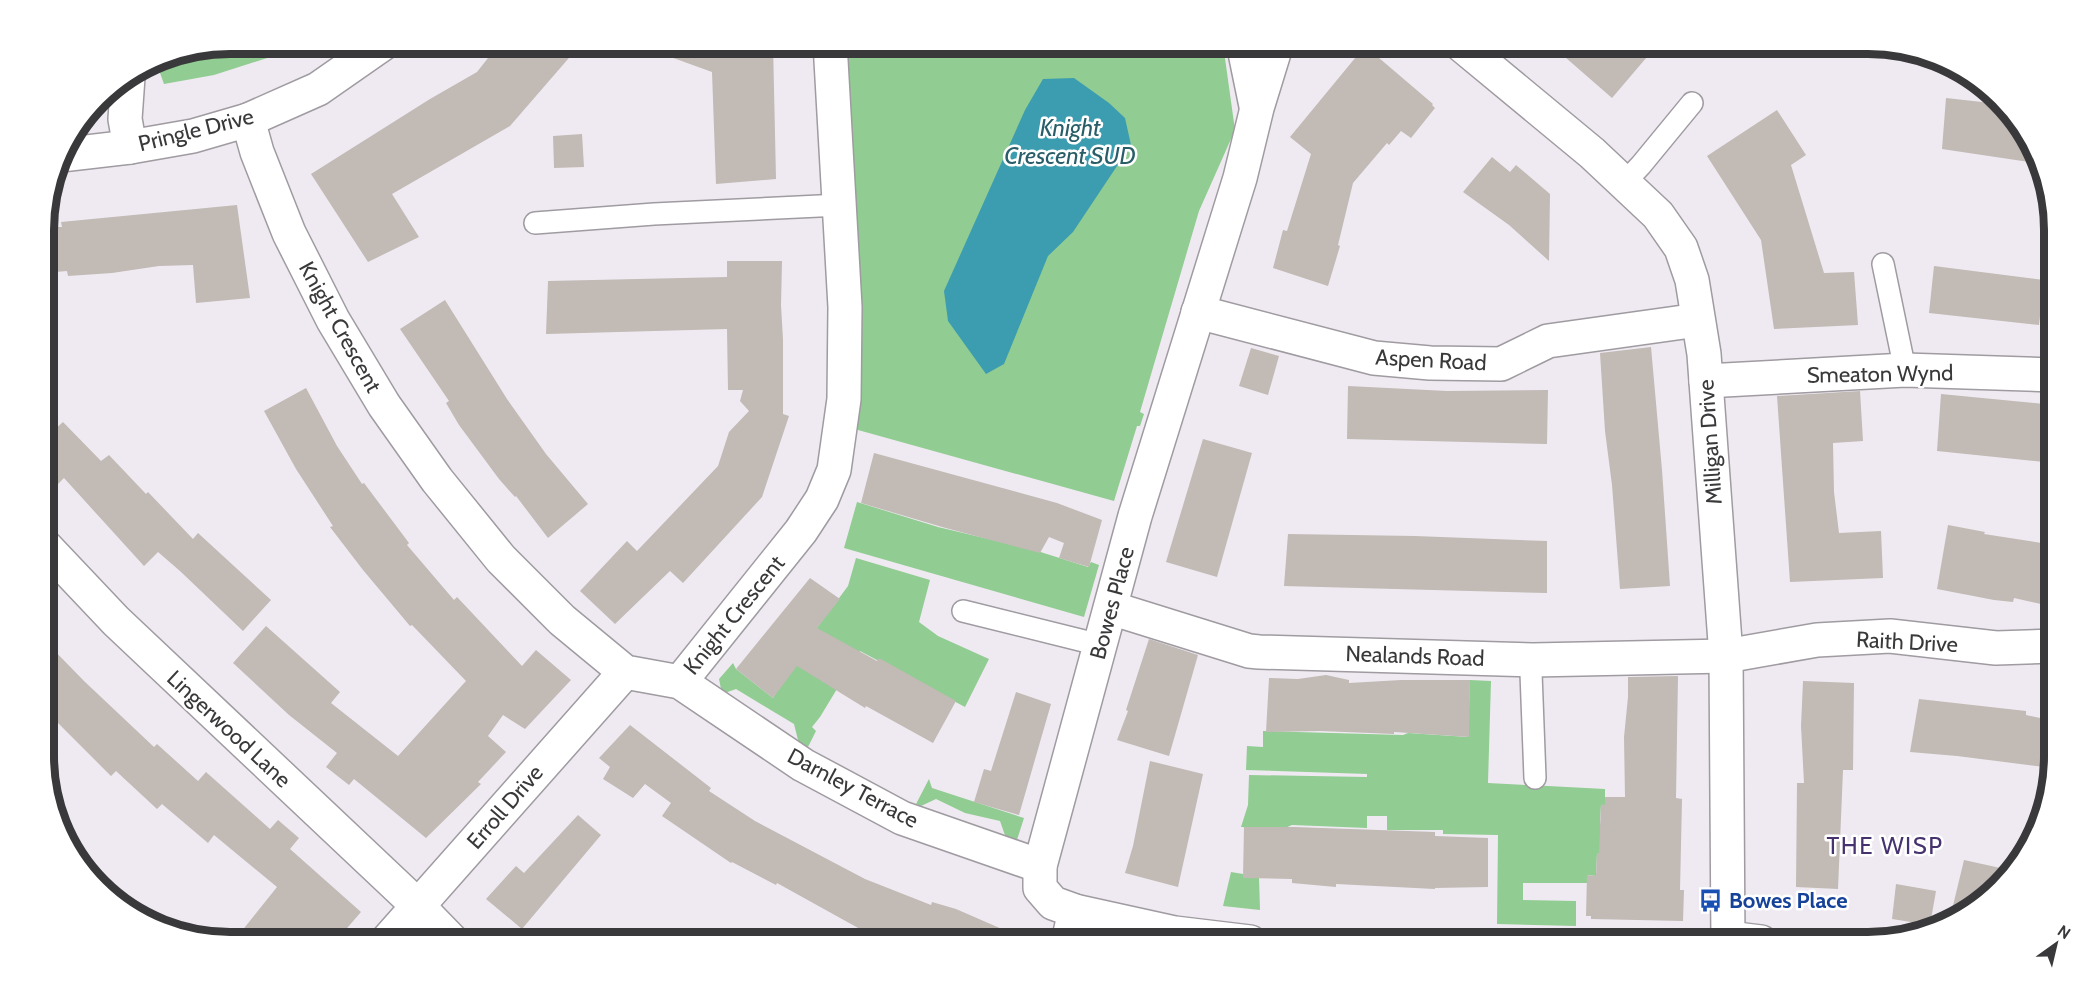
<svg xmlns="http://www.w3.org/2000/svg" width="2098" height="986" font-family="Cabin,sans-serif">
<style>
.green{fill:#91cc92}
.water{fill:#3b9daf}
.building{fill:#c1bab5}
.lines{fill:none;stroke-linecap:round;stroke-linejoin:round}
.service-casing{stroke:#9f9ba1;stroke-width:24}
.minor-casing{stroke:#9f9ba1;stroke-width:36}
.service{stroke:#fff;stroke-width:21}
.minor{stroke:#fff;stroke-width:33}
.labels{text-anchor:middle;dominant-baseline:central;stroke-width:5;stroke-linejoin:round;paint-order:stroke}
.street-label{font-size:22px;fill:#39383a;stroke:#fff}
.transit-label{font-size:22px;font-weight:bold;fill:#164399;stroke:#fff;text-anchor:start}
.water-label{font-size:24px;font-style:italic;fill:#295e69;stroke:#fff}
.neighbourhood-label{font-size:24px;letter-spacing:1.5px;fill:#45326e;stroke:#fff}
.rim{fill:none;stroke:#39383a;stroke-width:8}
</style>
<rect width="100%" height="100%" fill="#efeaf1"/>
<g class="green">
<polygon points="230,43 311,43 311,44 214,75 164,84 160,73 170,55"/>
<polygon points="845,44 1223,44 1235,130 1199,211 1140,412 1144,414 1140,426 1137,426 1114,501 858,430"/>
<polygon points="857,502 938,527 1031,549 1088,567 1091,562 1099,565 1084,617 844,548"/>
<polygon points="856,558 930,580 919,622 938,636 989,659 965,707 860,651 820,717 812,727 816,731 807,749 799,744 794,724 736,689 722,694 719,679 733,663 736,669 773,698 808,640 848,586"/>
<polygon points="1470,680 1491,681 1488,783 1605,789 1605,805 1601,805 1600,822 1606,854 1597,854 1596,876 1587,875 1587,883 1523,883 1523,900 1576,901 1576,926 1497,924 1498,835 1443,834 1443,830 1387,830 1387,816 1367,816 1367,828 1292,825 1285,828 1241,827 1248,805 1249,775 1367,777 1367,774 1246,770 1247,746 1263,747 1263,731 1403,735 1408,733 1468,737"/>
<polygon points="929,779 932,788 1024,818 1016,843 1007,841 1000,821 965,813 936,799 921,806 916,804"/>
<polygon points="1231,872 1243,874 1243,878 1259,878 1260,910 1223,906"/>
</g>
<polygon class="water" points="1074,78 1109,103 1125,118 1131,145 1073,232 1048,256 1004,364 986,374 948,321 944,291 1025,110 1043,79"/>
<g class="building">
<polygon points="499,44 581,44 510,126 392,194 419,237 368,262 311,174 430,99 477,72"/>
<polygon points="644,44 773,44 776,179 716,184 712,72 643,47"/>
<polygon points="1550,44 1658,44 1612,98"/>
<polygon points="1365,46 1433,104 1432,105 1435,108 1411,138 1401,131 1389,145 1387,143 1353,183 1338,245 1340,246 1328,286 1273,268 1283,230 1287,231 1311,154 1290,137"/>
<polygon points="1946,98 2000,104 2016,117 2035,163 1942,149"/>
<polygon points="1777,110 1806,155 1791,165 1824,273 1854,272 1858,325 1774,329 1761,240 1707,156"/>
<polygon points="582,134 584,167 554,168 553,136"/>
<polygon points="1492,157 1510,172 1516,165 1550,194 1549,261 1509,225 1463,192"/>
<polygon points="237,205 250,298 196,303 193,265 159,266 112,273 68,276 67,271 44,273 44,227 62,227 61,222"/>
<polygon points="727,261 782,261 781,305 783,340 783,414 789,416 762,497 683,583 670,571 615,624 580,591 627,541 637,551 718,466 729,432 749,411 740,401 743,390 728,390 727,329 546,334 548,281 727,277"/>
<polygon points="1934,266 2044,280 2039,325 1929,313"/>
<polygon points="445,300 507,399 546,454 588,504 548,538 516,496 515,497 499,479 459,425 446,403 449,401 400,329"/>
<polygon points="1651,347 1662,470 1670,586 1620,589 1612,485 1605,431 1600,353"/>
<polygon points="1251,348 1279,356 1268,395 1239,386"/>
<polygon points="1348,386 1447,391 1548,390 1547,444 1347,439"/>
<polygon points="306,388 337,446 362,484 364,483 409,543 407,545 454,600 457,597 522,666 536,650 571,680 525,729 503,715 488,736 506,752 478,782 481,784 426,838 354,779 349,785 326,767 337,753 289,715 233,663 266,626 340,692 331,703 398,756 466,681 412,625 410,626 363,570 330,527 333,526 296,469 264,411"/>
<polygon points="1860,391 1863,441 1833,443 1834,492 1839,533 1881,531 1883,578 1790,582 1777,396"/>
<polygon points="1941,394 2054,405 2054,463 1937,451"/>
<polygon points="63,422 101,461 109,455 146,494 148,492 193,539 198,533 271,600 243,631 180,571 158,552 144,566 64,478 45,497 44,439"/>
<polygon points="1203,439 1252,453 1217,577 1166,562"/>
<polygon points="874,453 1057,503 1102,520 1089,567 1059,558 1064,543 1049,537 1040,553 942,527 861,503"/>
<polygon points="1948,525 1985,532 1984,534 2054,545 2054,607 2014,598 2013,602 1994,600 1937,589"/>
<polygon points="1288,534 1415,536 1547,541 1547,593 1284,586"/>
<polygon points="810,578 840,599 817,628 877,661 879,658 956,701 933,743 866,706 865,708 797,666 773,698 736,669"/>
<polygon points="1149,639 1198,655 1169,756 1117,740 1128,711 1126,710"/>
<polygon points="45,641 84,681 154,747 157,744 198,781 206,772 270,829 278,820 299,838 290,849 361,912 335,942 233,942 277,887 214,835 208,843 162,804 157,809 116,771 111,776 45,710"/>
<polygon points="1326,675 1349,680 1349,683 1401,680 1470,680 1469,737 1394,732 1394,734 1321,731 1266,732 1269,678 1298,679"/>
<polygon points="1678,676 1676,798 1682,799 1680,890 1684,890 1683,921 1591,919 1591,916 1586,916 1587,875 1596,876 1597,853 1599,853 1601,804 1605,805 1605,797 1625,797 1624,737 1628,697 1628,677"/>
<polygon points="1803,681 1854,683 1853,770 1843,770 1838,889 1796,887 1797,783 1804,783 1801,726"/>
<polygon points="1016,692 1051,704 1019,815 974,802 984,769 991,771"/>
<polygon points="1919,699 2026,711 2026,715 2054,721 2054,757 2052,768 1957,756 1910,752"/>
<polygon points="630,725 711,788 709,791 755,821 865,879 931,905 932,902 956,909 1032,942 890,942 869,934 777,883 776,885 732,862 731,863 662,816 671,803 645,784 633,798 603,779 610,767 599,758"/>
<polygon points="1150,761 1203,774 1178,887 1125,873 1133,846"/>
<polygon points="578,815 601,835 522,929 486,899 516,866 524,873"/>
<polygon points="1244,827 1294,827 1435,832 1435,836 1488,838 1488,887 1435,888 1435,889 1336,884 1336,887 1292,883 1292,879 1243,878"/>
<polygon points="1964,860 2014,871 1972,911 1950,918"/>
<polygon points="1896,884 1936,891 1930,925 1892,919"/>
</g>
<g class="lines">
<defs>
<g id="service">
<polyline points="1625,182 1641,165 1692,103"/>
<polyline points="535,223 654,214 840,205"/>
<polyline points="1883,264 1905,370"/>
<polyline points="963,611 1100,645"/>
<polyline points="1533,660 1531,673 1535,778"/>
</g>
<g id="minor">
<polyline points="1243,43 1256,106"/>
<polyline points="1459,43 1592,153 1658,215 1681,248 1692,280 1704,354 1726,656 1728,942"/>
<polyline points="128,77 125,119 130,147"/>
<polyline points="248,120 257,152 289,233 333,320 384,405 437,480 501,559 562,620 625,672 680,682 803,765 902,818 1040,866"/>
<polyline points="61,155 130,147 193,136 248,120 318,89 384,43"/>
<polyline points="1198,312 1374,358 1430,363 1501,364 1548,341 1698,320"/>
<polyline points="1706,381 1905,370 2053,375"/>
<polyline points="45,546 116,621 418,906 453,942"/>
<polyline points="1111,608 1249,651 1259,652 1533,660 1726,656 1817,640 1890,636 1996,648 2054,646"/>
<polyline points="680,682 801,531 822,499 834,470 844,399 845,307 830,43"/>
<polyline points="1728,938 1761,942"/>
<polyline points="386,942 625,672"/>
<polyline points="1068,942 1075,911"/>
<polyline points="1250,942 1175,933 1075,911 1053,903 1040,888 1040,866 1135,516 1240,178 1257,108 1277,43"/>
</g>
</defs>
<use href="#service" class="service-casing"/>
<use href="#minor" class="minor-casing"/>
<use href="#service" class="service"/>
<use href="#minor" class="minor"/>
</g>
<defs>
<symbol id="bus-bare" viewBox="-9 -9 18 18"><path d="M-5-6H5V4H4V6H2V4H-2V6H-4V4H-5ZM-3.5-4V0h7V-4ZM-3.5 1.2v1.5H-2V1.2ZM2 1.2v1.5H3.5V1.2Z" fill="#1a4fb4" stroke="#fff" stroke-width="2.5" paint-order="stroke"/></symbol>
</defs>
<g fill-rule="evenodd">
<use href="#bus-bare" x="1694" y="884" width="33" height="33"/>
</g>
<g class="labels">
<g class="street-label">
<text transform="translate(196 130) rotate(-14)">Pringle Drive</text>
<text transform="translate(340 327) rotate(61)">Knight Crescent</text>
<text transform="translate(1431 360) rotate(3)">Aspen Road</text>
<text transform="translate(1880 374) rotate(-1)">Smeaton Wynd</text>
<text transform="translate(1710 442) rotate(-94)">Milligan Drive</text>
<text transform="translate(1112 603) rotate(-75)">Bowes Place</text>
<text transform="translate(734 615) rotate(-51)">Knight Crescent</text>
<text transform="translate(1907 642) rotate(3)">Raith Drive</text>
<text transform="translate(1415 656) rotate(2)">Nealands Road</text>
<text transform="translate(229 729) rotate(43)">Lingerwood Lane</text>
<text transform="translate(853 788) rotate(28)">Darnley Terrace</text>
<text transform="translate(505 807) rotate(-49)">Erroll Drive</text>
</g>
<g class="transit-label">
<text x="1729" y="900">Bowes Place</text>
</g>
<g class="water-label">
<text x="1070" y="127">Knight<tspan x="1070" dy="28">Crescent SUD</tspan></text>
</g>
<g class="neighbourhood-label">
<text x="1885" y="845">THE WISP</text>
</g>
</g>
<path d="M0 0H2098V986H0ZM230 54H1868A176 176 0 0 1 2044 230V756A176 176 0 0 1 1868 932H230A176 176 0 0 1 54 756V230A176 176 0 0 1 230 54Z" fill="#fff" fill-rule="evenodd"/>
<path class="rim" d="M230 54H1868A176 176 0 0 1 2044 230V756A176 176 0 0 1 1868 932H230A176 176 0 0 1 54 756V230A176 176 0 0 1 230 54Z"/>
<g transform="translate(2056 944) rotate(34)" stroke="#ffffff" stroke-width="4.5" paint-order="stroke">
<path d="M0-4.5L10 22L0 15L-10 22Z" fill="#39383a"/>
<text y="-9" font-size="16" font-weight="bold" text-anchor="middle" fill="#39383a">N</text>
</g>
</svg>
